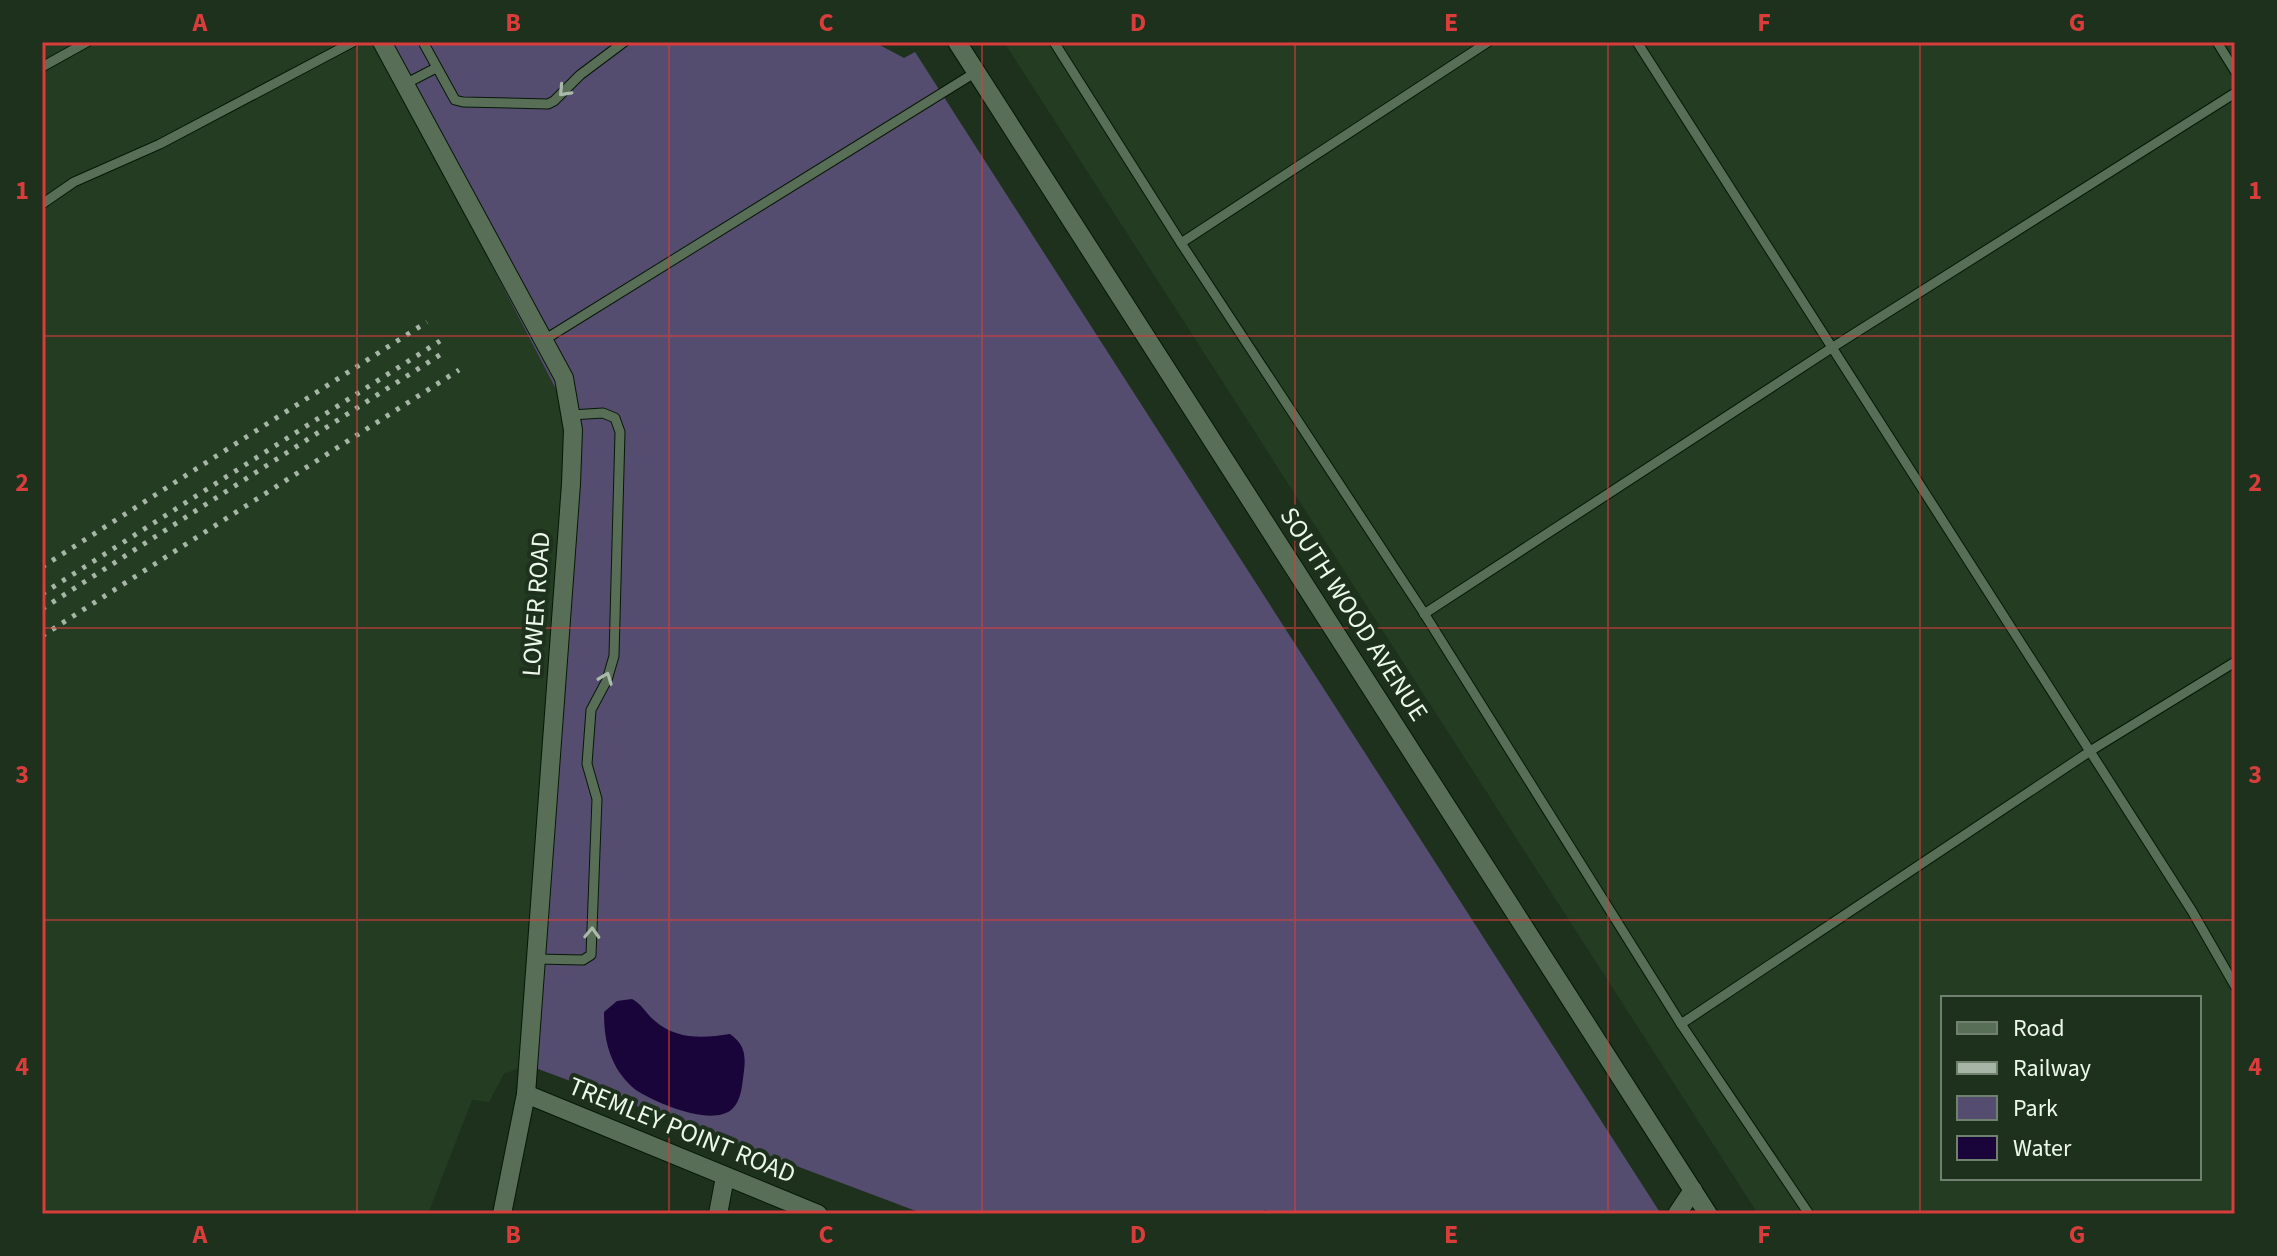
<svg xmlns="http://www.w3.org/2000/svg" width="2277" height="1256" font-family="'Source Sans 3',sans-serif">
<style>
.built{fill:#233c22;fill-rule:evenodd}
.green{fill:#554d70}
.water{fill:#1a053a}
.lines{fill:none;stroke-linecap:round;stroke-linejoin:round}
.lane-casing{stroke:#061806;stroke-width:11}
.street-casing{stroke:#061806;stroke-width:20}
.lane{stroke:#586e57;stroke-width:9}
.street{stroke:#586e57;stroke-width:18}
.rail{stroke:#a7b5a6;stroke-width:5;stroke-dasharray:4 8;stroke-linecap:butt}
.oneway{stroke:#a9baa8}
.grid{fill:none;stroke:#d83d3c;stroke-width:2;stroke-opacity:0.55}
.labels{text-anchor:middle;dominant-baseline:central;stroke-width:8;stroke-linejoin:round;paint-order:stroke}
.street-label{font-size:26px;fill:#ecf8eb;stroke:#1d311c}
.neatline{fill:none;stroke:#d83d3c;stroke-width:3}
.grid-label{font-size:26px;text-anchor:middle;font-weight:bold;fill:#d83d3c}
</style>
<rect width="100%" height="100%" fill="#1d311c"/>
<g class="built">
<polygon points="42,42 376,42 572,419 528,1065 504,1074 489,1102 472,1100 428,1214 42,1214"/>
<path d="M1004,42h1231v1172h-477zM1943,998h256v180h-256z"/>
</g>
<polygon class="green" points="376,42 874,42 904,58 915,52 1661,1214 1273,1214 1265,1210 1262,1214 924,1214 533,1067 572,420"/>
<path class="water" d="M632,999c11,6 14,15 23,22 22,19 48,17 75,13 14,10 16,20 14,37 -2,13 -2,30 -13,39 -20,16 -72,-6 -92,-18 -9,-5 -20,-19 -24,-27 -9,-18 -11,-34 -11,-53l13,-11z"/>
<g class="lines">
<defs>
<g id="lane">
<polyline points="423,42 455,100 463,102 548,104 554,101 580,75 624,42"/>
<polyline points="1054,42 1181,243"/>
<polyline points="1488,42 1181,243 1422,610 1681,1024 2095,748 2235,662"/>
<polyline points="1637,42 2192,911 2235,986"/>
<polyline points="2217,42 2235,71"/>
<polyline points="42,67 87,42"/>
<polyline points="405,84 436,68"/>
<polyline points="42,204 74,182 160,144 353,42"/>
<polyline points="544,340 976,72"/>
<polyline points="1424,614 1833,347 2235,93"/>
<polyline points="536,959 583,960 591,955 597,799 587,764 591,710 607,680 614,656 620,432 615,418 603,413 571,415"/>
<polyline points="1681,1024 1809,1214"/>
</g>
<g id="street">
<polyline points="382,42 564,378 573,430 571,484 526,1094 502,1214"/>
<polyline points="957,42 1708,1214"/>
<polyline points="526,1094 818,1214"/>
<polyline points="718,1214 725,1177"/>
<polyline points="1677,1214 1693,1190"/>
</g>
</defs>
<use href="#lane" class="lane-casing"/>
<use href="#street" class="street-casing"/>
<use href="#lane" class="lane"/>
<use href="#street" class="street"/>
<g class="rail">
<polyline points="42,567 427,322"/>
<polyline points="42,594 440,341"/>
<polyline points="42,609 446,351"/>
<polyline points="42,636 459,370"/>
</g>
</g>
<defs><path id="oneway-chevron" d="M-2-3.5L2.5 0L-2 3.5" fill="none" stroke-width="1.6" stroke-linecap="round" stroke-linejoin="round" transform="scale(2)"/></defs>
<g class="oneway">
<use href="#oneway-chevron" transform="translate(564 91) rotate(133)"/>
<use href="#oneway-chevron" transform="translate(606 678) rotate(-69)"/>
<use href="#oneway-chevron" transform="translate(592 933) rotate(-88)"/>
</g>
<path class="grid" d="M357,42v1172M669,42v1172M982,42v1172M1295,42v1172M1608,42v1172M1920,42v1172M42,336h2193M42,628h2193M42,920h2193"/>
<g class="labels">
<g class="street-label">
<text transform="translate(536 604) rotate(-86)">LOWER ROAD</text>
<text transform="translate(1354 614) rotate(57)">SOUTH WOOD AVENUE</text>
<text transform="translate(682 1130) rotate(22)">TREMLEY POINT ROAD</text>
</g>
</g>
<rect width="2277" height="1256" fill="none" stroke="#1d311c" stroke-width="88"/>
<rect x="1941" y="996" width="260" height="184" fill="#1d311c" stroke="#70816f" stroke-width="2"/>
<rect x="1957" y="1022" width="40" height="12" fill="#586e57" stroke="#70816f" stroke-width="2"/>
<text x="2013" y="1036" font-size="24" fill="#ecf8eb">Road</text>
<rect x="1957" y="1062" width="40" height="12" fill="#a7b5a6" stroke="#70816f" stroke-width="2"/>
<text x="2013" y="1076" font-size="24" fill="#ecf8eb">Railway</text>
<rect x="1957" y="1096" width="40" height="24" fill="#554d70" stroke="#70816f" stroke-width="2"/>
<text x="2013" y="1116" font-size="24" fill="#ecf8eb">Park</text>
<rect x="1957" y="1136" width="40" height="24" fill="#1a053a" stroke="#70816f" stroke-width="2"/>
<text x="2013" y="1156" font-size="24" fill="#ecf8eb">Water</text>
<rect x="44" y="44" width="2189" height="1168" class="neatline"/>
<g class="grid-label">
<text x="200" y="31">A</text>
<text x="513" y="31">B</text>
<text x="826" y="31">C</text>
<text x="1138" y="31">D</text>
<text x="1451" y="31">E</text>
<text x="1764" y="31">F</text>
<text x="2077" y="31">G</text>
<text x="22" y="199">1</text>
<text x="2255" y="199">1</text>
<text x="22" y="491">2</text>
<text x="2255" y="491">2</text>
<text x="22" y="783">3</text>
<text x="2255" y="783">3</text>
<text x="22" y="1075">4</text>
<text x="2255" y="1075">4</text>
<text x="200" y="1243">A</text>
<text x="513" y="1243">B</text>
<text x="826" y="1243">C</text>
<text x="1138" y="1243">D</text>
<text x="1451" y="1243">E</text>
<text x="1764" y="1243">F</text>
<text x="2077" y="1243">G</text>
</g>
</svg>
